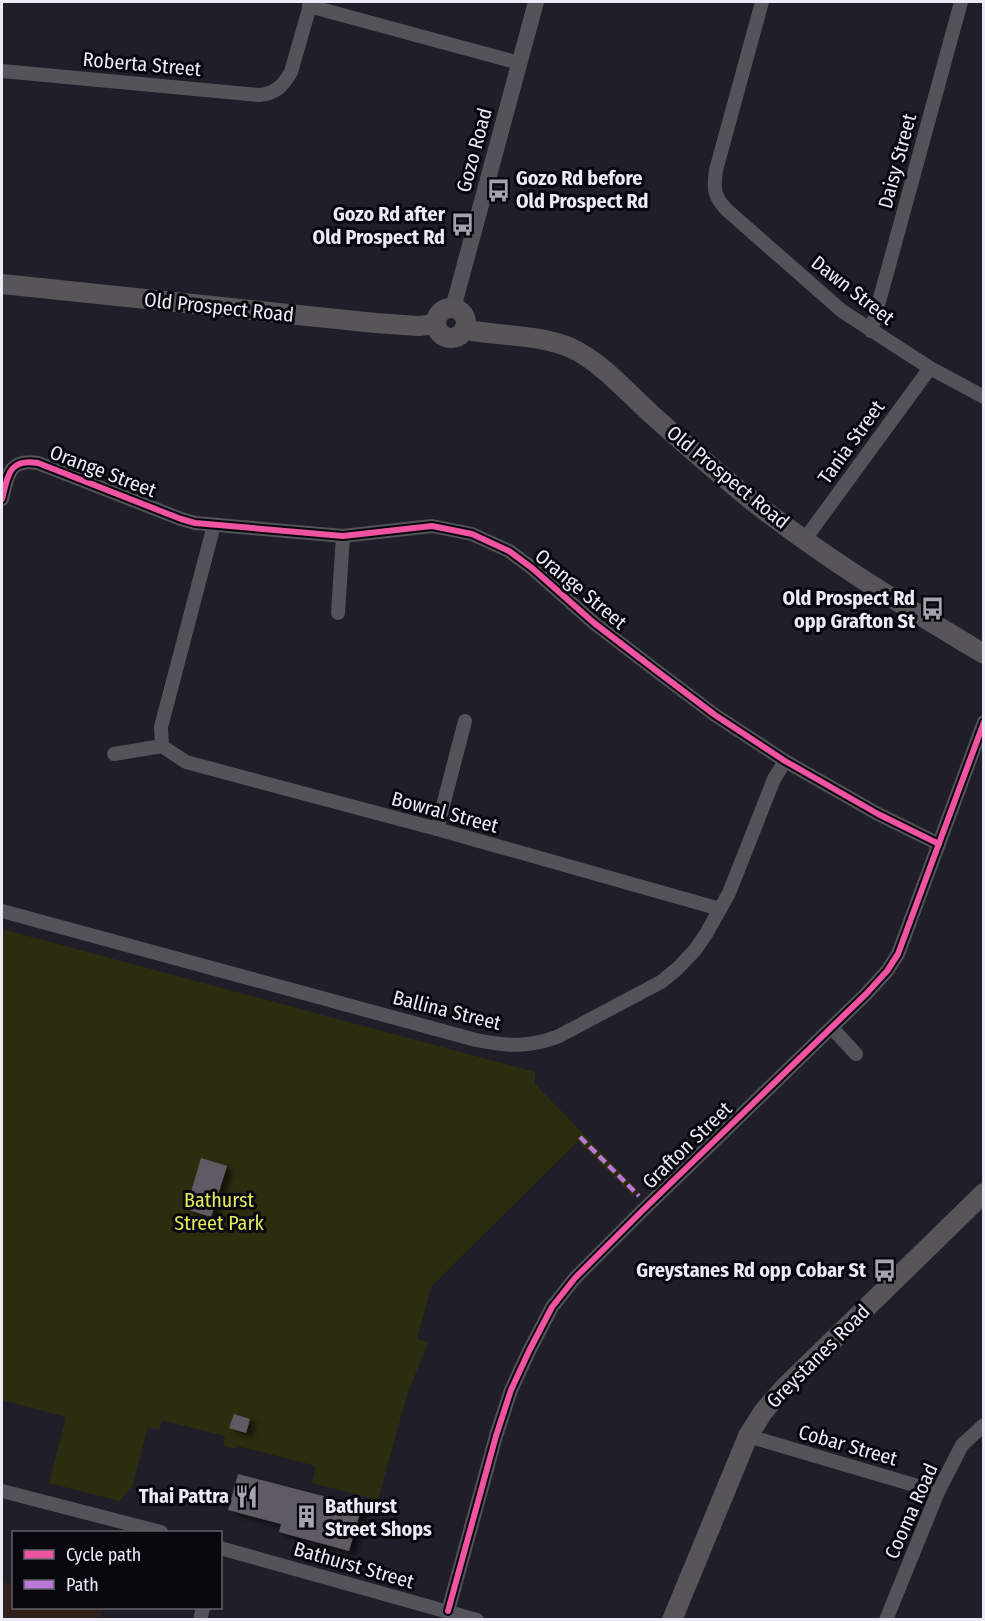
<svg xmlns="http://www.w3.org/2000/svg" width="985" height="1621" font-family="'Fira Sans Condensed',sans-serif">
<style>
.education{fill:#2f201a}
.green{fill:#2c2d0f}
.building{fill:#5e5a63;filter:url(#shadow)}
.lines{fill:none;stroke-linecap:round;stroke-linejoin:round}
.minor{stroke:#54535a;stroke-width:14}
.tertiary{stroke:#54535a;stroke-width:16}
.secondary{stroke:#58555a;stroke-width:20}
.quiet{stroke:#ba77d6;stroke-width:4.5;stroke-dasharray:9 4.5;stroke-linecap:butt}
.cycleway-casing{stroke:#07070d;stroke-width:10}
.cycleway{stroke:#f153a3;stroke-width:6}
.labels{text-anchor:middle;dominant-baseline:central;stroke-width:6;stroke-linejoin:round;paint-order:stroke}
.street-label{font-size:20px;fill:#ebeaf6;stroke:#07070d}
.poi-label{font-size:20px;font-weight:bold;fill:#ebeaf6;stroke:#07070d;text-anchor:end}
.park-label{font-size:20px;fill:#e5e95e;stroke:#07070d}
</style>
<defs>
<filter id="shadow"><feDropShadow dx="6" dy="4" stdDeviation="3" flood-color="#0009"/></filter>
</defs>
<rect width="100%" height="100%" fill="#201e28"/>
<polygon class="education" points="2,1581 13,1584 14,1608 103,1608 100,1619 2,1619"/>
<polygon class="green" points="2,929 535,1072 535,1084 639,1191 633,1196 578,1141 431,1287 417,1339 428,1343 407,1395 378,1500 312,1483 316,1466 238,1446 237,1449 223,1446 225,1436 162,1420 159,1430 148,1427 132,1487 119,1501 49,1483 66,1417 2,1400"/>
<g class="building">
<polygon points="201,1158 227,1166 211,1217 186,1209"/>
<polygon points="234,1414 250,1419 246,1433 229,1428"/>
<polygon points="238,1474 362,1506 349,1551 279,1532 281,1524 228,1510"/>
</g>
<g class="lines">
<g class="minor">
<path d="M762,2l-46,168c-3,20 -2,27 12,41l114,100 88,57 54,29"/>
<polyline points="309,6 519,63"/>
<path d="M2,71l257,24c16,-1 24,-9 32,-23l20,-70"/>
<polyline points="871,331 961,2"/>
<path d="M2,499c6,-24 7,-41 36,-36l143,56 14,4 148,13 89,-10 40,8 37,17 23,17 62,55 64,49 57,43 70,46 93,53 61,30"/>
<polyline points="214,525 161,727 162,746 186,762 437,829 720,909"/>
<polyline points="805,539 930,368"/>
<polyline points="338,613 343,536"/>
<polyline points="114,754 162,746"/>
<polyline points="437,829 465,721"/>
<path d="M2,911l474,129c30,6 54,8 83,-4l102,-54 17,-14 17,-18 11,-16 23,-41 45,-114 11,-18"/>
<polyline points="832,1028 856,1054"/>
<polyline points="748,1436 938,1492"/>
<polyline points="2,1491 161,1532"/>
<polyline points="220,1548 477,1620"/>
<polyline points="448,1611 496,1436 511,1390 529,1351 552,1307 575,1278 642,1211 866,994 887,971 898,954 984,722"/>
<polyline points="200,1620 203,1608"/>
<polyline points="886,1620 938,1492 962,1445 984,1425"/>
</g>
<polyline class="tertiary" points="453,308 536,2"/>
<g class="secondary">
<polyline points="2,284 375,323 419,326 436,324"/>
<circle cx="451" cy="323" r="15"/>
<path d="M465,327l8,4c32,5 68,4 98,17 30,14 54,42 78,64 31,28 63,56 96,83 74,60 157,110 239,159"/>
<polyline points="672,1620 748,1436 763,1412 783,1389 984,1193"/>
</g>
<polyline class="quiet" points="580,1137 639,1196"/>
<defs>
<g id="cycleway">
<path d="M2,499c6,-24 7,-41 36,-36l143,56 14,4 148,13 89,-10 40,8 37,17 23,17 62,55 64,49 57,43 70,46 93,53 61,30"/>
<polyline points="448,1611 496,1436 511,1390 529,1351 552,1307 575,1278 642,1211 866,994 887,971 898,954 984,722"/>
</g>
</defs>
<use href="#cycleway" class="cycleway-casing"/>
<use href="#cycleway" class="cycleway"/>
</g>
<defs>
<symbol id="bus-bare" viewBox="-9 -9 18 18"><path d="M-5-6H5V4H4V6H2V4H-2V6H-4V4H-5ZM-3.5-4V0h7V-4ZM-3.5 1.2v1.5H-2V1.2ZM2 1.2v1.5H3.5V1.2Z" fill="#a4a3ae" stroke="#07070d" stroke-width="2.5" paint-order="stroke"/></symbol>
<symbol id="restaurant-bare" viewBox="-9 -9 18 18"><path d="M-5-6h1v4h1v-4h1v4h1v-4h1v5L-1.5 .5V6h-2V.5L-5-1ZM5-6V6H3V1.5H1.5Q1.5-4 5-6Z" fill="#a4a3ae" stroke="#07070d" stroke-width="2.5" paint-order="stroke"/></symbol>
<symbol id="building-bare" viewBox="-9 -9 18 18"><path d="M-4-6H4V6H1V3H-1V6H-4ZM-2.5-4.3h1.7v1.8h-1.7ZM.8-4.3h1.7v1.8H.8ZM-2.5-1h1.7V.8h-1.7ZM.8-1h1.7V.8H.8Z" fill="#a4a3ae" stroke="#07070d" stroke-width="2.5" paint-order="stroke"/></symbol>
</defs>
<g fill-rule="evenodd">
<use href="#bus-bare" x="482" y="174" width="33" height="33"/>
<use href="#bus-bare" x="446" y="208" width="33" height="33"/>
<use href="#bus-bare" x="916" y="592" width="33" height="33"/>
<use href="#bus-bare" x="868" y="1254" width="33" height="33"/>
<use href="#restaurant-bare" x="230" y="1480" width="33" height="33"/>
<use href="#building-bare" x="290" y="1500" width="33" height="33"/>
</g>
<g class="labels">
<g class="street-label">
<text transform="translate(142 64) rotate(5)">Roberta Street</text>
<text transform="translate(474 150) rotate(-75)">Gozo Road</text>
<text transform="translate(897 161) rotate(-75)">Daisy Street</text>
<text transform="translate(853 290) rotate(38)">Dawn Street</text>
<text transform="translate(219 307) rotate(6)">Old Prospect Road</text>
<text transform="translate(851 442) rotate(-54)">Tania Street</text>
<text transform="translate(103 471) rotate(21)">Orange Street</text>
<text transform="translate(728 477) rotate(39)">Old Prospect Road</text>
<text transform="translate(581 589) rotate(40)">Orange Street</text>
<text transform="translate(445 812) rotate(15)">Bowral Street</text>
<text transform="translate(447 1010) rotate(14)">Ballina Street</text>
<text transform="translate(687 1145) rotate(-44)">Grafton Street</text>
<text transform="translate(818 1356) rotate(-45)">Greystanes Road</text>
<text transform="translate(848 1445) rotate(16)">Cobar Street</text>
<text transform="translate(911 1511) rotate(-66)">Cooma Road</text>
<text transform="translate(354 1565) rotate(16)">Bathurst Street</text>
</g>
<g class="poi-label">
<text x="516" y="178" text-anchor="start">Gozo Rd before<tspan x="516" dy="23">Old Prospect Rd</tspan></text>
<text x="445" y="214">Gozo Rd after<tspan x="445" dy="23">Old Prospect Rd</tspan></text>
<text x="915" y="598">Old Prospect Rd<tspan x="915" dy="23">opp Grafton St</tspan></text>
<text x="866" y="1270">Greystanes Rd opp Cobar St</text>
<text x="229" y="1496">Thai Pattra</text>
<text x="325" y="1506" text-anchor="start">Bathurst<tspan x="325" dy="23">Street Shops</tspan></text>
</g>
<g class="park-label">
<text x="219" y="1200">Bathurst<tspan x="219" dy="23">Street Park</tspan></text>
</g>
</g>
<rect width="985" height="1621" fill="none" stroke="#ebeaf6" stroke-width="6"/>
<rect x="12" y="1531" width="210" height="78" fill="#07070d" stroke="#62626a" stroke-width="1.5"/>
<rect x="24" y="1550" width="30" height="9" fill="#f153a3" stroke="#62626a" stroke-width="1.5"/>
<text x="66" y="1561" font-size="18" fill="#ebeaf6">Cycle path</text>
<rect x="24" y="1580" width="30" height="9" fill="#ba77d6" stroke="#62626a" stroke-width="1.5"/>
<text x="66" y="1591" font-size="18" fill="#ebeaf6">Path</text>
</svg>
